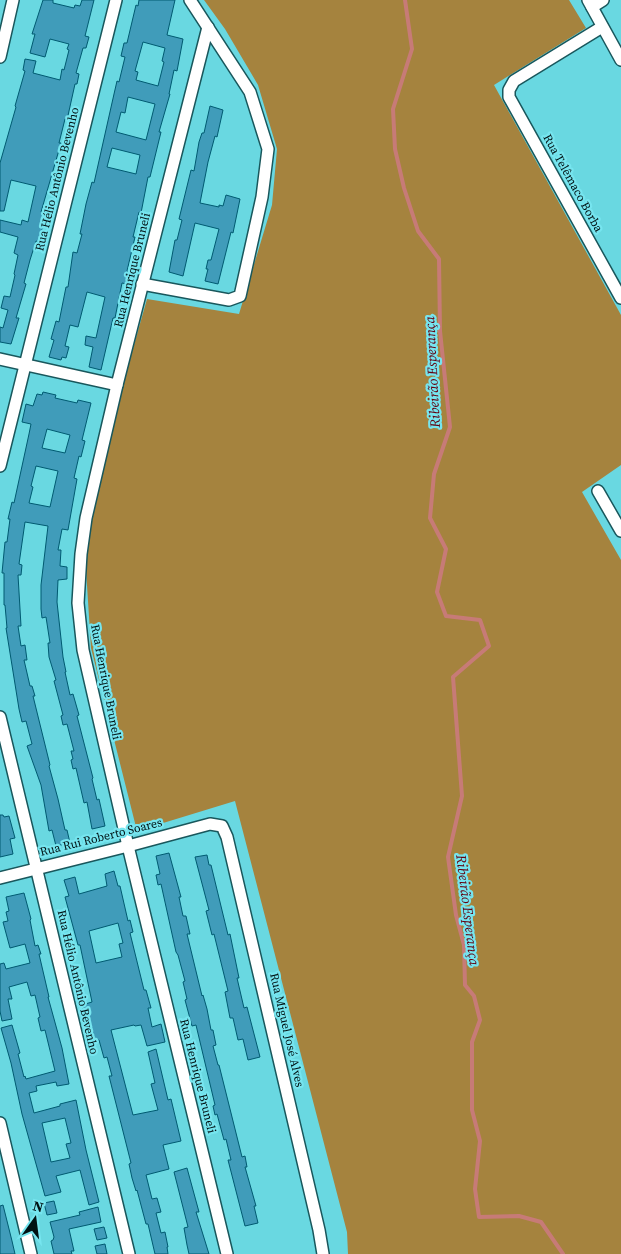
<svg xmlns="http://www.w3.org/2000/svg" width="621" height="1254" font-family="'Source Serif 4',serif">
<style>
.forest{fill:#a5833e}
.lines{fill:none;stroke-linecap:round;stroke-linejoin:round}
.stream{stroke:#c77b77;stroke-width:4}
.building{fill:#409cba;stroke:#005a71;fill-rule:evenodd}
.minor-casing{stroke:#19575c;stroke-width:14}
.minor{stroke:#fff;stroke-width:11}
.labels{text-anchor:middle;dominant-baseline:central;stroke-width:4.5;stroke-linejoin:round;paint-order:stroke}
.street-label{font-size:12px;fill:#001214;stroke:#76e5ef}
.water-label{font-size:14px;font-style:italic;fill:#630210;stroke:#76e5ef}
</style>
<rect width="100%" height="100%" fill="#69d8e1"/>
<polygon class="forest" points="204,0 569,0 586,28 494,85 621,315 621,465 582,492 621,560 621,1254 348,1254 347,1232 235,801 137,831 91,648 85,554 91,520 121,391 147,299 239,314 272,205 277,149 258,85 225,29"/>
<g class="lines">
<polyline class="stream" points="405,0 412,49 393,109 395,149 404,188 418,231 439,259 440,331 450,427 434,474 430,518 446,549 437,592 446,616 480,620 489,646 453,677 462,796 448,857 456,915 464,945 465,985 474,996 480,1020 472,1042 472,1110 480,1141 475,1189 479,1217 519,1216 541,1222 563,1254"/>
</g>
<g class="building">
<polygon points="43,0 53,0 53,3 74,8 75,5 80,6 82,0 94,0 85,36 89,37 86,48 83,48 76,73 79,74 77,84 75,84 67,120 65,119 59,143 61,143 41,212 44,213 41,225 43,225 39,242 36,241 30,260 24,283 26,284 16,318 19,318 11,344 0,342 0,327 3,328 8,310 1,308 4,296 10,297 15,275 14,274 18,255 14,253 18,237 0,232 0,220 21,225 22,220 28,222 36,186 11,180 4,211 0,211 0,163 16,107 15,106 25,71 23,70 25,59 36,61 33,73 60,80 62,69 64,70 69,50 67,49 69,44 50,39 45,57 30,53 35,34 32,34"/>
<path d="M139,0h36l-8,35 16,4 -6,32 -3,-1 -5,24h1l-11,38h2l-11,45h-2l-7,36 -2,-1 -6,25h2l-8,34 8,2 -3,12 -10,-2 -7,35h-2l-12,52 -12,-3 4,-20 -8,-2 1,-9 10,2 9,-41 -18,-5 -9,35 -8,-2 -5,21 4,1 -3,11 -4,-1 -1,3 -12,-3 5,-17 -3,-1 5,-18 3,1 7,-35h2l5,-35 4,1 5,-19h-2l6,-30 6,-22 2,1 20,-89 3,-13 2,1 6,-25 -4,-1 3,-13h3l9,-38 2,1zM143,42l22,6 -3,13 2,1 -6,24 -22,-6 2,-8 -3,-1zM128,97l27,7 -9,36 -30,-8 5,-20 4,1zM112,148l28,7 -4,19 -29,-7z"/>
<polygon points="210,106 223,110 217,137 215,136 208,162 200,203 219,207 219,205 223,206 226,195 240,199 233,233 231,232 218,284 205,281 208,269 206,269 208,260 211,260 219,229 195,223 183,276 169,272 175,240 177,240 182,220 179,219 191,170 194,171 199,142 202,133 204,133"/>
<path d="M43,392l13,3 -1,3 22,5 1,-3 13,3 -9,37 3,1 -4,16 -2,-1 -5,22 3,1 -9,51 -6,-1 -4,21h3l-1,16 7,1v12l-9,1 -1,22 6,55 3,15h-1l5,23 3,-1 6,21 -2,1 16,62 -1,1 5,21 2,-1 6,27 -13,3 -5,-27 -3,1 -8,-35 -3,1 -2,-9 2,-1 -2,-8h3l-7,-27 -4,1 -2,-9 2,-1 -9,-34 2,-1 -7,-23 -1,-14h2l-4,-26 -4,1 -1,-9v-24l7,-59 -23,-4 -6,42 3,1 -1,10h-3l3,51h-3l3,20 4,-1 2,15h-3l6,26h2l3,10h-2l17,69 -1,1 9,33 7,31h2l3,13 -14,3 -4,-16 -3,1 -8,-46 -14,-39 5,-2 -6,-23 -4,1 -3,-13 -13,-81h1l-2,-23h-1v-32h-2l3,-31h2l3,-23h-2l4,-17 2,1 15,-69 2,-10 -9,-2 4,-18 7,2 4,-12 5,1zM47,429l23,6 -5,18 -23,-5zM36,466l22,5 -8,36 -21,-4 4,-16 -2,-1z"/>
<polygon points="0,815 3,815 4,817 9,816 15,838 10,839 13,854 0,857"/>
<polygon points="169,853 181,897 179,897 183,916 186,916 190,934 187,934 202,996 203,995 207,1009 211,1030 213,1030 216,1045 213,1046 218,1065 219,1065 242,1157 245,1156 247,1167 245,1167 256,1206 254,1206 258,1223 245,1226 228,1160 231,1160 226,1139 224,1140 217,1114 215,1115 213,1106 215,1105 196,1025 192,1026 185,1000 187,999 183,982 185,981 178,955 176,952 161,884 158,885 156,875 160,874 156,856"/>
<polygon points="207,855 209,865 211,865 228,935 230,934 239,978 237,978 244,1008 247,1007 260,1057 248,1060 243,1039 238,1040 233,1018 230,1018 225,992 228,991 214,934 212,935 206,911 209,910 195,857"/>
<path d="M114,871l4,15h2l8,35 2,-1 3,12 -3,1 14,57h2l5,18h-3l4,19 9,-3 4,18 -18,4 -6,-21 -6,1 -1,-1 -23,5 22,85 25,-5 -7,-26 4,-1 -7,-31 8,-3 12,51 3,-1 10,42 -18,4 6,24 -23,6 6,24 5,-1 4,14 -5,1 5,20 4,-1 3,15h-1l1,7h-13l-7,-30h-2l-9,-34 -1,1 -4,-13 -3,-14 2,-1 -22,-87h3l-5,-19 -3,1 -5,-18 -8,2 -9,-37 10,-3 -12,-57h-2l-13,-48 4,-1 -5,-16 11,-3 4,17 28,-8 -2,-12zM118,923l5,20 -4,1 3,13 -26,6 -7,-32z"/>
<path d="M24,893l7,26 -1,1 5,26 3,-1 3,9h-2l10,43h-1l14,51 7,36 -12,2 -1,-4 -20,4 1,5 -8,2 5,20 26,-7v-2l16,-4 10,50 13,52 -10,3 -9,-35 -24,6 5,16 -16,4 -23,-82 -11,-51 -10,-35 11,-3 8,28 -2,1 6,23 1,-1 1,3 29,-8 -10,-41 -4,1 -3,-13 2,-1 -5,-22 -4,1 -4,-14 -18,5 3,12h-4l4,20 -10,2 -2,-10v-47l4,-1 2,6 24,-6 -5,-19 -15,4 -7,-26 5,-1 -2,-9 3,-1 -3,-14zM65,1118l6,25 -5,1 4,14 -19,4 -9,-39z"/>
<polygon points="187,1168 199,1212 196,1212 209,1254 189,1254 187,1245 184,1228 188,1227 174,1172"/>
<polygon points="54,1201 57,1213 47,1215 44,1203"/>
<polygon points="3,1205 12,1241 15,1254 0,1254 0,1206"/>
<polygon points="98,1207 101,1222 69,1229 74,1251 71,1251 72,1254 54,1254 51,1241 53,1240 54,1237 50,1222 80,1215 79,1212"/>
<polygon points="104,1227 107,1238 97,1240 94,1229"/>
<polygon points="105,1244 107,1254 97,1254 95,1246"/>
</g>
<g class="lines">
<defs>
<g id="minor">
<polyline points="588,0 621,60"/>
<polyline points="592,7 603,0"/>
<polyline points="208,27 117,385 86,518 81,554 78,603 83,650 128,846 227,1254"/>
<polyline points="602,27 514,81 509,90 509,97 621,298"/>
<polyline points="0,57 13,0"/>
<polyline points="142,284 229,300 240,296 262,197 268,149 250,92 190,0"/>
<polyline points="0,359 117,385"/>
<polyline points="0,466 116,0"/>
<polyline points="598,491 621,531"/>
<polyline points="0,717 129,1254"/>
<polyline points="0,878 128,846 210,824 222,826 227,837 319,1230 323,1254"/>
<polyline points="0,1123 31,1254"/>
</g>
</defs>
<use href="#minor" class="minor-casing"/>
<use href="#minor" class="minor"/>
</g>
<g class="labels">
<g class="street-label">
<text transform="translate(57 179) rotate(-76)">Rua Hélio Antônio Bevenho</text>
<text transform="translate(573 183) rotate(61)">Rua Telêmaco Borba</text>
<text transform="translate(132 270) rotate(-76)">Rua Henrique Bruneli</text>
<text transform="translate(106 682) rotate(79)">Rua Henrique Bruneli</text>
<text transform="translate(101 837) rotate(-14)">Rua Rui Roberto Soares</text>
<text transform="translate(78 982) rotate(77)">Rua Hélio Antônio Bevenho</text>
<text transform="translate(287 1030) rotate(77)">Rua Miguel José Alves</text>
<text transform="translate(198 1076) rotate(76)">Rua Henrique Bruneli</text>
</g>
<g class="water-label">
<text transform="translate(432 372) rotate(-93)">Ribeirão Esperança</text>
<text transform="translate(468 910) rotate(83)">Ribeirão Esperança</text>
</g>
</g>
<g transform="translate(35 1219) rotate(14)" stroke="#76e5ef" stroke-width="4" paint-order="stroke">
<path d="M0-4L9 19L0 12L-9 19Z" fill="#001214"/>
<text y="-8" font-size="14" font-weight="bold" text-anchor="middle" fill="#001214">N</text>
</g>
</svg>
